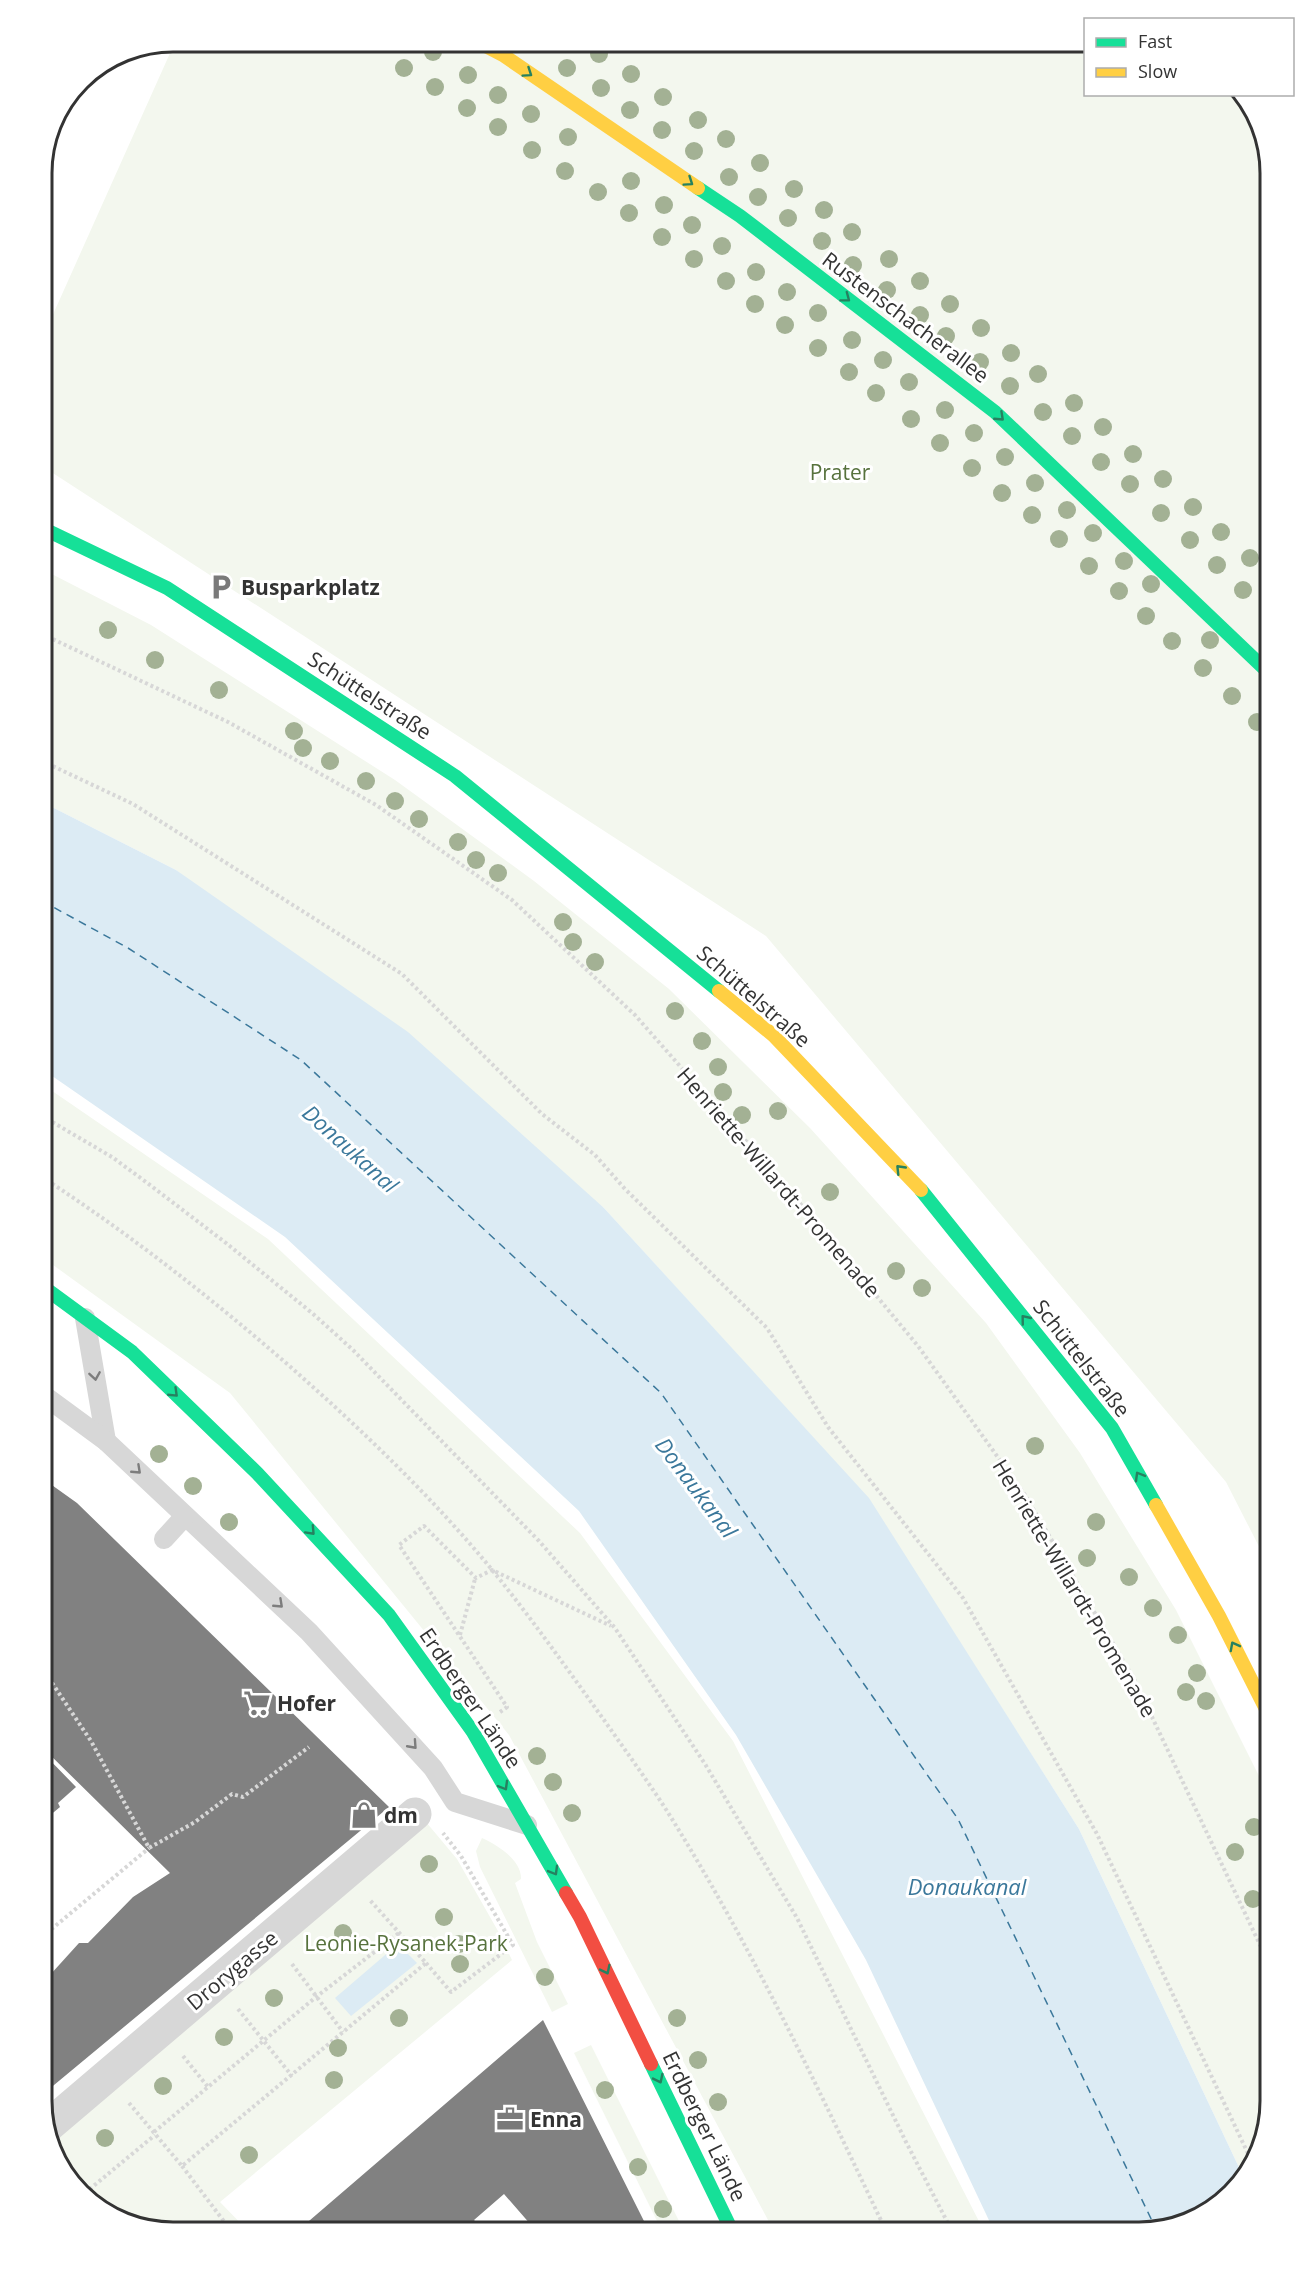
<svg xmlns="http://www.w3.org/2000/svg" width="1312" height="2275" font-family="'Open Sans',sans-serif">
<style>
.green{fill:#f3f7ee}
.water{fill:#dcebf4}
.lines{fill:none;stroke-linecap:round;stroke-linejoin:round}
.ferry{stroke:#3b789b;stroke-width:1.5;stroke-dasharray:8 6;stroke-linecap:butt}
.building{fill:#818181}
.path{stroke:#d7d7d7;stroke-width:4;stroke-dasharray:3 3;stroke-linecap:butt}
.lane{stroke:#d7d7d7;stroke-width:20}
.street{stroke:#d7d7d7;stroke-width:33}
.fast{stroke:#16e098;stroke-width:14}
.slow{stroke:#ffcf43;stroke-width:14}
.jam{stroke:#f24e42;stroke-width:14}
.tree{fill:#a3b194}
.oneway{stroke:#268160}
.oneway2{stroke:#7d7d7d}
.labels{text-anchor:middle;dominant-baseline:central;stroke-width:6;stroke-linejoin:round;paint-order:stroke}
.street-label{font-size:21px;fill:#333;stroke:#fff}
.park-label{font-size:21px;fill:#57723d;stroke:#fff}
.poi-label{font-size:21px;font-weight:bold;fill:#333;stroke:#fff;text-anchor:start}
.water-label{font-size:22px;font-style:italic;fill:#3b789b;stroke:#fff}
.rim{fill:none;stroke:#333;stroke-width:3}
</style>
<rect width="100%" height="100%" fill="#fff"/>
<g class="green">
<polygon points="175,42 1085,42 1086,94 1238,95 1257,115 1270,173 1270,1568 1226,1482 766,936 42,466 42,339"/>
<polygon points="42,569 151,625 395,780 534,881 669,989 810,1128 986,1323 1080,1453 1176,1610 1270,1798 1270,2102 1248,2174 1244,2178 1079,1829 868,1498 604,1208 176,870 42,802"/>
<polygon points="42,1084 268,1239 580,1533 733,1741 985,2233 775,2233 509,1735 230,1393 42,1257"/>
<polygon points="426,1822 457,1859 498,1931 512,1960 220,2202 250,2233 165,2233 101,2211 55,2160 50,2136"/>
<path d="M482,1838c15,7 40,22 39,41l-6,4 22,59 31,62 -16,8 -72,-145 -4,-16z"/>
<polygon points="591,2045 685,2233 663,2233 574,2053"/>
</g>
<g class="water">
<polygon points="42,802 176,870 408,1032 604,1208 869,1498 1079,1829 1244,2178 1197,2220 1139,2233 995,2233 866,1960 736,1735 579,1511 285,1237 42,1069"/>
<polygon points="398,1944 417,1963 351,2016 335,1998"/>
</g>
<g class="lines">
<polyline class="ferry" points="42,901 128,948 301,1060 661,1393 958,1819 1156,2229"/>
</g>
<g class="building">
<polygon points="42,1478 77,1503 389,1807 42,2095 42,1975 50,1975 79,1943 88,1943 133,1897 170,1873 42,1747"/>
<polygon points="42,1752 76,1787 58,1803 60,1807 42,1822"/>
<polygon points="543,2020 650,2233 538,2233 504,2194 474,2220 486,2233 295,2233"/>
</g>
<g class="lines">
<g class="path">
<polyline points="42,634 228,722 376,805 512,900 635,1015 783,1183 918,1346 1025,1495 1134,1679 1270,1966"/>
<polyline points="42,761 133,804 402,974 542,1114 595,1155 625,1189 767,1328 828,1427 963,1598 1097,1834 1252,2162"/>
<polyline points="42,1116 112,1157 146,1182 226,1243 312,1313 352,1349 539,1541 615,1628 705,1764 797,1918 906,2142 953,2233"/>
<path d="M42,1177c89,58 172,123 252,193 70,62 139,128 199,201 39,48 75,99 111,149 21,30 43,60 63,91 84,134 152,279 220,422"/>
<polyline points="460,1635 475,1579"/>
<polyline points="42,1668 91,1741 149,1848 195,1822 232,1794 243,1797 309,1747"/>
<polyline points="500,1712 507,1707 399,1545 424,1526 476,1578 492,1570 611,1626"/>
<polyline points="42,1937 149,1848"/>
<polyline points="426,1963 451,1992 513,1945 461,1856 443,1833"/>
<polyline points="292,1964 343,2032"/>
<polyline points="238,2009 292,2076"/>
<polyline points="183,2056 208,2087"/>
<polyline points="129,2103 182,2166 426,1963 369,1899"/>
<polyline points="154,2132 316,1997 399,1933"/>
<polyline points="182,2166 229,2228 224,2233"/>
<polyline points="85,2193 155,2135"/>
</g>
<g class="lane">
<polyline points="85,1318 106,1441"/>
<polyline points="42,1394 106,1441 309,1632 433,1768 455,1802 527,1825"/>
<polyline points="164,1539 185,1516"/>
</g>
<polyline class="street" points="48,2126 415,1814"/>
<g class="fast">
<polyline points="698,188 740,216 995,412 1270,674"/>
<polyline points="42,528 167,588 455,776 719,991"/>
<polyline points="921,1190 1112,1428 1156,1505"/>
<polyline points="42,1286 132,1352 257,1473 389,1615 473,1732 566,1893"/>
<polyline points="651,2064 733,2233"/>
</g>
<g class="slow">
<polyline points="478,42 503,55 698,188"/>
<polyline points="719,991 773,1035 921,1190"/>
<polyline points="1156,1505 1219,1616 1270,1717"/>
</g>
<polyline class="jam" points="566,1893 580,1917 651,2064"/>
</g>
<g class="tree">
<circle cx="433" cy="52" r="9"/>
<circle cx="599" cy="54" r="9"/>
<circle cx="404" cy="68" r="9"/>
<circle cx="567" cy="68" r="9"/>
<circle cx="631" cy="74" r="9"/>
<circle cx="468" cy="75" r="9"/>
<circle cx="435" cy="87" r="9"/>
<circle cx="601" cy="88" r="9"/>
<circle cx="498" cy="95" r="9"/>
<circle cx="663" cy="97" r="9"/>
<circle cx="467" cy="108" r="9"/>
<circle cx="630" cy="110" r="9"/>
<circle cx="531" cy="114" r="9"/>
<circle cx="698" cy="120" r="9"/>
<circle cx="498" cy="127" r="9"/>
<circle cx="662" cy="130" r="9"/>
<circle cx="568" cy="137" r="9"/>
<circle cx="726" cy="139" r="9"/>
<circle cx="532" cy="150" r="9"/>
<circle cx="694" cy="151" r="9"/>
<circle cx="760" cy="163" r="9"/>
<circle cx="565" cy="171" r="9"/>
<circle cx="729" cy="177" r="9"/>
<circle cx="631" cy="181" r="9"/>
<circle cx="794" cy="189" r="9"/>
<circle cx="598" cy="192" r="9"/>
<circle cx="758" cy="197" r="9"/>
<circle cx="664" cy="205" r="9"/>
<circle cx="824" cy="210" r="9"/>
<circle cx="629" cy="213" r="9"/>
<circle cx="788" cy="218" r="9"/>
<circle cx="692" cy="225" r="9"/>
<circle cx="852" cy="232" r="9"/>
<circle cx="662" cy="237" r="9"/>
<circle cx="822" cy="241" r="9"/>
<circle cx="722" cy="246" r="9"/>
<circle cx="694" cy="259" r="9"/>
<circle cx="889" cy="259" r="9"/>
<circle cx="853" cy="265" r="9"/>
<circle cx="756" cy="272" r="9"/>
<circle cx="726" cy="281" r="9"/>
<circle cx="920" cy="281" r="9"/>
<circle cx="887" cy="290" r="9"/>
<circle cx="787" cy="292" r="9"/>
<circle cx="755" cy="304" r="9"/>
<circle cx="950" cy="304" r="9"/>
<circle cx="818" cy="313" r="9"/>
<circle cx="920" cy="315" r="9"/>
<circle cx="785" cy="325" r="9"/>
<circle cx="981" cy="328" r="9"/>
<circle cx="946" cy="336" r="9"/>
<circle cx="852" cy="340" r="9"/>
<circle cx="818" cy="348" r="9"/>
<circle cx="1011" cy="353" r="9"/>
<circle cx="883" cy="360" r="9"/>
<circle cx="980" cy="362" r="9"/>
<circle cx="849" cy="372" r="9"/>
<circle cx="1038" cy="374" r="9"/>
<circle cx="909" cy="382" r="9"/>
<circle cx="1010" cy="386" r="9"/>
<circle cx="876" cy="393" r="9"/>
<circle cx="1074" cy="403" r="9"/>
<circle cx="945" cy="410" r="9"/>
<circle cx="1043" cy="412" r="9"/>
<circle cx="911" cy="419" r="9"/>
<circle cx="1103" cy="427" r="9"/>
<circle cx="974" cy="433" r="9"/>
<circle cx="1072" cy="436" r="9"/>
<circle cx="940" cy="443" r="9"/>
<circle cx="1133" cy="454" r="9"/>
<circle cx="1005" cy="457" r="9"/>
<circle cx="1101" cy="462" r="9"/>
<circle cx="972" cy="468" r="9"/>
<circle cx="1163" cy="479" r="9"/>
<circle cx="1035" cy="483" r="9"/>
<circle cx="1130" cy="484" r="9"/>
<circle cx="1002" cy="493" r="9"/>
<circle cx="1193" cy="507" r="9"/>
<circle cx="1067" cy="510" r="9"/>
<circle cx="1161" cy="513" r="9"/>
<circle cx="1032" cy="515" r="9"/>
<circle cx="1221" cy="532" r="9"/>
<circle cx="1093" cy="533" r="9"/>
<circle cx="1059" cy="539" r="9"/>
<circle cx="1190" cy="540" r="9"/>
<circle cx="1250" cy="558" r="9"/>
<circle cx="1124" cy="561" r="9"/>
<circle cx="1217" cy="565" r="9"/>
<circle cx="1089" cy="566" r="9"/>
<circle cx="1151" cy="584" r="9"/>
<circle cx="1243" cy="590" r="9"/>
<circle cx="1119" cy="591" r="9"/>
<circle cx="1146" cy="616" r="9"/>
<circle cx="108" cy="630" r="9"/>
<circle cx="1210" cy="640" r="9"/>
<circle cx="1172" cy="641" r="9"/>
<circle cx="155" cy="660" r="9"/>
<circle cx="1203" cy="668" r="9"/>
<circle cx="219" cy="690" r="9"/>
<circle cx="1232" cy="696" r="9"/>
<circle cx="1257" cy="722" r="9"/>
<circle cx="294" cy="731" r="9"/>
<circle cx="303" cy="748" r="9"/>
<circle cx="330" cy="761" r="9"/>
<circle cx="366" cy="781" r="9"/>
<circle cx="395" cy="801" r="9"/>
<circle cx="419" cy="819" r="9"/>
<circle cx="458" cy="842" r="9"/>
<circle cx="476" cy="860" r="9"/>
<circle cx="498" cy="873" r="9"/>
<circle cx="563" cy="922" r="9"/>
<circle cx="573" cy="942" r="9"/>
<circle cx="595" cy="962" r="9"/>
<circle cx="675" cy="1011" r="9"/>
<circle cx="702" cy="1041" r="9"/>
<circle cx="718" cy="1067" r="9"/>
<circle cx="723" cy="1092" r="9"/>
<circle cx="778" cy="1111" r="9"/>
<circle cx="742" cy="1115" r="9"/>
<circle cx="830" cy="1192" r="9"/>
<circle cx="896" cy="1271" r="9"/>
<circle cx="922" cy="1288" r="9"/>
<circle cx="1035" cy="1446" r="9"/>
<circle cx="159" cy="1454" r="9"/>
<circle cx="193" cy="1486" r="9"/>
<circle cx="229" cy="1522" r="9"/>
<circle cx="1096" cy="1522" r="9"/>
<circle cx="1087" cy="1558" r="9"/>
<circle cx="1129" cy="1577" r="9"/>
<circle cx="1153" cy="1608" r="9"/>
<circle cx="1178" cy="1635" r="9"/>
<circle cx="1197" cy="1673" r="9"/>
<circle cx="1186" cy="1692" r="9"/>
<circle cx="1206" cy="1701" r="9"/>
<circle cx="537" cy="1756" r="9"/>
<circle cx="553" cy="1782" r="9"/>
<circle cx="572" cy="1813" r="9"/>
<circle cx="1254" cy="1827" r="9"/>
<circle cx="1235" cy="1852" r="9"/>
<circle cx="429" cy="1864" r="9"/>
<circle cx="1253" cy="1899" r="9"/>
<circle cx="444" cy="1917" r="9"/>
<circle cx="343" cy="1933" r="9"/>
<circle cx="459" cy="1944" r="9"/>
<circle cx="460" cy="1964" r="9"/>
<circle cx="545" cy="1977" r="9"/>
<circle cx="274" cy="1998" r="9"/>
<circle cx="399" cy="2018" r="9"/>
<circle cx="677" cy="2018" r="9"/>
<circle cx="224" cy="2037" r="9"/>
<circle cx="338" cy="2048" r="9"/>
<circle cx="698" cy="2060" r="9"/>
<circle cx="334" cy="2080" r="9"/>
<circle cx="163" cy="2086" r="9"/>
<circle cx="605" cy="2090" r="9"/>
<circle cx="718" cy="2102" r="9"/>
<circle cx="105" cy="2138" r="9"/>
<circle cx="249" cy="2155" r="9"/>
<circle cx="638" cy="2167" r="9"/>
<circle cx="663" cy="2209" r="9"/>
</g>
<defs><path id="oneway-chevron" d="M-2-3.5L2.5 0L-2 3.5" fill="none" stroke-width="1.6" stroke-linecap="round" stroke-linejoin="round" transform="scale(1.5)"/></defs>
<g class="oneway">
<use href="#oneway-chevron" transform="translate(528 73) rotate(34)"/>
<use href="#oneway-chevron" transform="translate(689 182) rotate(34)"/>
<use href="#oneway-chevron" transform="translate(846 298) rotate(37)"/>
<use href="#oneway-chevron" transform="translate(1000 417) rotate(43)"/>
<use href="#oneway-chevron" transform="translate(900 1169) rotate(-134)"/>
<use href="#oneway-chevron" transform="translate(1025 1319) rotate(-129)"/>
<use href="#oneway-chevron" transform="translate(174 1393) rotate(44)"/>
<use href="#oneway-chevron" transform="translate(1139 1476) rotate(-120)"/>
<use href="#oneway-chevron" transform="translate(311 1531) rotate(47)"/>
<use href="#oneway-chevron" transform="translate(1234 1646) rotate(-118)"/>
<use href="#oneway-chevron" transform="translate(504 1786) rotate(60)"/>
<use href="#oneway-chevron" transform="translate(554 1871) rotate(60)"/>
<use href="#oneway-chevron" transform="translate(606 1970) rotate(64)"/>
<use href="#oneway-chevron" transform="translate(659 2079) rotate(64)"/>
</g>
<g class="oneway2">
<use href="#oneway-chevron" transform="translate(95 1376) rotate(81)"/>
<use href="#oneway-chevron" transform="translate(137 1470) rotate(43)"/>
<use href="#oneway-chevron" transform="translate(279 1604) rotate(43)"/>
<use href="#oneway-chevron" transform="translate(413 1745) rotate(48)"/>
</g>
<defs>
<symbol id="parking-bare" viewBox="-9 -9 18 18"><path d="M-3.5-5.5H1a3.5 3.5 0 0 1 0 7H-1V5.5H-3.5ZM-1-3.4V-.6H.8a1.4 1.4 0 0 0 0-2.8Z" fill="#7a7a7a" stroke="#fff" stroke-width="2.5" paint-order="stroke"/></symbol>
<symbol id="supermarket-bare" viewBox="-9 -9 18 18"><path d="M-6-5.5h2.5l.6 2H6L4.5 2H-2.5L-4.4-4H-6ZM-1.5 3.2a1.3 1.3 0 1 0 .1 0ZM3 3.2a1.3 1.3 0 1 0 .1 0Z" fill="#7a7a7a" stroke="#fff" stroke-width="2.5" paint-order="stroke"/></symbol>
<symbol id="shop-bare" viewBox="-9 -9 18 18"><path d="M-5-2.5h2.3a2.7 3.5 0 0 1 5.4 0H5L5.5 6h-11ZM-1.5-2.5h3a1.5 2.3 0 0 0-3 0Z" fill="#7a7a7a" stroke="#fff" stroke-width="2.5" paint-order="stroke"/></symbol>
<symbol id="office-bare" viewBox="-9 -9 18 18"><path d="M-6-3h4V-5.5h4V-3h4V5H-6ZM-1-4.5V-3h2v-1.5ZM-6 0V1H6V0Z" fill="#7a7a7a" stroke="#fff" stroke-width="2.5" paint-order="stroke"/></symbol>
</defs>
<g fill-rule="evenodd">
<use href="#parking-bare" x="202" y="568" width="38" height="38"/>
<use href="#supermarket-bare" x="238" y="1684" width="38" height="38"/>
<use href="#shop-bare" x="345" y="1796" width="38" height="38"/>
<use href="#office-bare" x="491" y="2100" width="38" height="38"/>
</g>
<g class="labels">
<g class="street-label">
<text transform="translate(906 317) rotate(37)">Rustenschacherallee</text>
<text transform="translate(370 695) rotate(33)">Schüttelstraße</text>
<text transform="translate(754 996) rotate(41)">Schüttelstraße</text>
<text transform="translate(779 1182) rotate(49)">Henriette-Willardt-Promenade</text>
<text transform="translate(1082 1358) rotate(52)">Schüttelstraße</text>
<text transform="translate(1075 1588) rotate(59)">Henriette-Willardt-Promenade</text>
<text transform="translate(471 1698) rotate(56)">Erdberger Lände</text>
<text transform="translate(232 1970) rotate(-40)">Drorygasse</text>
<text transform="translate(705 2126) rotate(64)">Erdberger Lände</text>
</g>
<g class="park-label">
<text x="840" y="472">Prater</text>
<text x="406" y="1943">Leonie-Rysanek-Park</text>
</g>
<g class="poi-label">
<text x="241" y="587">Busparkplatz</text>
<text x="277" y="1703">Hofer</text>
<text x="384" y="1815">dm</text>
<text x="530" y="2119">Enna</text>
</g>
<g class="water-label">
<text transform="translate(351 1148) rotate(42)">Donaukanal</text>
<text transform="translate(697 1487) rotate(53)">Donaukanal</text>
<text x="967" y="1886">Donaukanal</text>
</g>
</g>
<path d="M0 0H1312V2275H0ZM173 52H1139A121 121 0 0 1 1260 173V2101A121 121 0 0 1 1139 2222H173A121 121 0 0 1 52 2101V173A121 121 0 0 1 173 52Z" fill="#fff" fill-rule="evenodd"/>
<path class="rim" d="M173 52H1139A121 121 0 0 1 1260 173V2101A121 121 0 0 1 1139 2222H173A121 121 0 0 1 52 2101V173A121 121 0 0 1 173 52Z"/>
<rect x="1084" y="18" width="210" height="78" fill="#ffffff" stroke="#adadad" stroke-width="1.5"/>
<rect x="1096" y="38" width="30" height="9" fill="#16e098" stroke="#adadad" stroke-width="1.5"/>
<text x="1138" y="48" font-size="18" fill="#333333">Fast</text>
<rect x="1096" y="68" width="30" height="9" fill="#ffcf43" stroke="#adadad" stroke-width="1.5"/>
<text x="1138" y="78" font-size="18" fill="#333333">Slow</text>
</svg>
